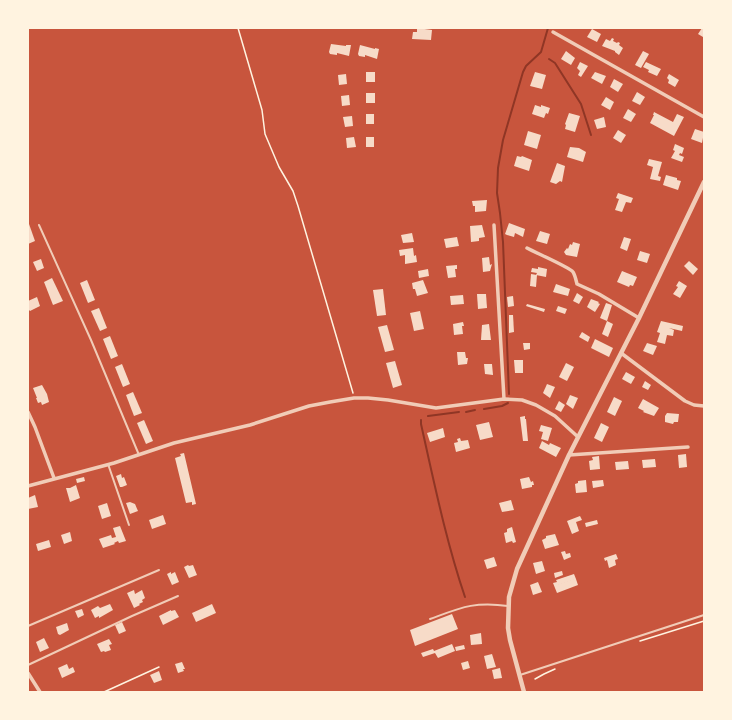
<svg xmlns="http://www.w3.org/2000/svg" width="732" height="720" font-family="'Roboto Condensed',sans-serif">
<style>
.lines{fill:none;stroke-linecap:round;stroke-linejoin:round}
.stream{stroke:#8f3625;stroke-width:2}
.building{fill:#f7dbc8}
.path{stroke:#fff3e0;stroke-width:1.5}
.service{stroke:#f1ccb7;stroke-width:2}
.minor{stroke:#f1ccb7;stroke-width:3.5}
.tertiary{stroke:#f1ccb7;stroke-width:4.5}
</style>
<rect width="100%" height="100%" fill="#c8553d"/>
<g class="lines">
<g class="stream">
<polyline points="549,59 555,63 581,104 591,135"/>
<polyline points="509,394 503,242 500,213 497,193 498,168 503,140 523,72 526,66 541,52 548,28"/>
<polyline points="484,409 502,406 508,403"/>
<polyline points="466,412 475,410"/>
<polyline points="428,416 459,412"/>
<path d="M421,420v4c13,58 25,117 44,173"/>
</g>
</g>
<g class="building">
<polygon points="417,28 432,30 431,40 412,39 413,32 417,32"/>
<polygon points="702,28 704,28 704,34 703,37 698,34"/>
<polygon points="592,29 601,34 597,42 587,37"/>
<polygon points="612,38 614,39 613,41 617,43 618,42 620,43 619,45 623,48 619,55 615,52 615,51 602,46 606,39 610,41"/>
<polygon points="331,44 346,46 346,45 351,45 349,56 337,53 337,55 330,54 329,52"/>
<polygon points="360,45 375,49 375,48 379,49 377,59 365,55 365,57 359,56 358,54"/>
<polygon points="566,51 575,58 571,65 561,59"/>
<polygon points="643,51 649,54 641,68 635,65"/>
<polygon points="580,62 588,66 581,77 578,75 580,71 577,68"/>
<polygon points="646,62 661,69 657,76 648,72 649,70 643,67"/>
<rect x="366" y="72" width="9" height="10"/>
<polygon points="535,72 546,75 542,89 530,86"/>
<polygon points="595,72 606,76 602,84 591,78"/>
<polygon points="346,74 347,84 339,85 338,75"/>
<polygon points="669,74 679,80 675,87 668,83 669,80 667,78"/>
<polygon points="614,79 623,84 618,92 610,87"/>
<polygon points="637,92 645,97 640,105 632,101"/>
<rect x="366" y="93" width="9" height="10"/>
<polygon points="349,95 350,105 342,106 341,96"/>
<polygon points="606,97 614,102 610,110 601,105"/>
<polygon points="535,105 541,107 541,105 550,108 548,114 546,113 544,118 532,114"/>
<polygon points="628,109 636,114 631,122 623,118"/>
<polygon points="654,112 673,122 677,114 684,117 674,136 650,123 654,115 653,115"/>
<polygon points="569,113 580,116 575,132 565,129 566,125 565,124"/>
<rect x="366" y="114" width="8" height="10"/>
<polygon points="352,116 353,126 345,127 343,117"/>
<polygon points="604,117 606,127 597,129 594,120"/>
<polygon points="695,129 704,132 702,143 691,139"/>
<polygon points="618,130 626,135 621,143 613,138"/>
<polygon points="528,131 541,135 537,149 524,145"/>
<polygon points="354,137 356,147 347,148 346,138"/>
<rect x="366" y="137" width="8" height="10"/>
<polygon points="675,144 684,148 682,154 680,153 679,155 684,157 682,162 671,158 675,151 673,150"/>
<polygon points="570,147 579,148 586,152 583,162 567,157"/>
<polygon points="517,156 521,157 522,156 532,160 529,171 514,166"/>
<polygon points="649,159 662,162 658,176 661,177 660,181 650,179 653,167 647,165"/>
<polygon points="557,163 565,166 562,182 560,181 556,184 550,182"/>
<polygon points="666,175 677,178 677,180 681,181 678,190 663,185"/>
<polygon points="618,193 633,198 631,203 626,202 622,212 615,210 619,199 616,198"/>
<polygon points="487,200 486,211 475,212 475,206 473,206 472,201"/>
<polygon points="509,223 525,229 523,237 515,233 514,237 507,235 505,234"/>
<polygon points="29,224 35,241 28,244 28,225"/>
<polygon points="482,225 485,237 479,238 479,241 471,242 470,226"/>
<polygon points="540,231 550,234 547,244 536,241"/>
<polygon points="412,233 414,242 403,243 401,235"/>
<polygon points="457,237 459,246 446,248 444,239"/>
<polygon points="624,237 631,239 627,251 620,248"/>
<polygon points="573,242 580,244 577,257 566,255 564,252 567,248 568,249 570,244 572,245"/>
<polygon points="413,248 414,256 416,255 417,262 405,264 405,255 400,256 399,250"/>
<polygon points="640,251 650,254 647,263 637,260"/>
<polygon points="489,257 490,265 492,264 490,271 483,272 482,258"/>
<polygon points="41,259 44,268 37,271 33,262"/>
<polygon points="689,261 698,269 693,275 684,266"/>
<polygon points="457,265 457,269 455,269 456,277 448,278 446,266"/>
<polygon points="538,267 547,269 546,277 536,275 537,273 531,272 532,268 538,269"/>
<polygon points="428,269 429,276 419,278 418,271"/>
<polygon points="622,271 637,277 633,286 630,285 629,287 617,282"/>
<polygon points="531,274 537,275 536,287 530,286"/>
<polygon points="52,278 63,301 53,305 44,282"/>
<polygon points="87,280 95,300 88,303 80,283"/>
<polygon points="423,280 428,293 417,296 415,289 413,289 412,283"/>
<polygon points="679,281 687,286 680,298 673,294 678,287 676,286"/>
<polygon points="556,284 570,289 568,296 553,292"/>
<polygon points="383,289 386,315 377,316 373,290"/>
<polygon points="577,293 583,297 579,304 573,301"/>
<polygon points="477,294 486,294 487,308 478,309"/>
<polygon points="463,295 464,304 451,305 450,296"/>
<polygon points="513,296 514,306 508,307 507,297"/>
<polygon points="37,297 40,306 30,311 28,309 28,301"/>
<polygon points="591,299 599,302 598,303 600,304 595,312 587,307"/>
<polygon points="606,303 612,305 607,321 600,318"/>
<polygon points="527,304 545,309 544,312 526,306"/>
<polygon points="558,306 567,309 565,314 556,311"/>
<polygon points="99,308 107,328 100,331 91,311"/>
<polygon points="420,311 424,329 414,331 410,313"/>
<polygon points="509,315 513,315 514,332 509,333"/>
<polygon points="607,321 613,324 608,337 602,334"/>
<polygon points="661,321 683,326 682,331 669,328 674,330 673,336 667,335 665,344 657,342 660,333 657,332"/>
<polygon points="463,322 464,326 462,326 463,334 454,335 453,324"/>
<polygon points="489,324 491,340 481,340 482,325"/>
<polygon points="387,325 394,350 385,352 378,327"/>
<polygon points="582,332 590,337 588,342 579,337"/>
<polygon points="110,336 118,356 111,359 103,339"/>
<polygon points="595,339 613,348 609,357 591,348"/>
<polygon points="523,343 530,343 530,349 524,350"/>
<polygon points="647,343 657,346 653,355 643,351"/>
<polygon points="457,352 465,352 466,358 468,358 467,364 458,365"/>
<polygon points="514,360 523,360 523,373 515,373"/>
<polygon points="395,361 402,385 393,388 386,363"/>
<polygon points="566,363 574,367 567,381 559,377"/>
<polygon points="122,364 130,384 123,387 115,367"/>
<polygon points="484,364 492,364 493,375 485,374"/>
<polygon points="626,372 635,377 631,384 622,379"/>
<polygon points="645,381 651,385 648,390 642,387"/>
<polygon points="547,384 555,387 550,398 543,393"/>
<polygon points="42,385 47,394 49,402 42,405 41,402 38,403 36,398 37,398 33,388"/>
<polygon points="133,392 142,413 134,416 126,395"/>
<polygon points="570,395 578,398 573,409 566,404"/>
<polygon points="614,397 622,401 615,416 607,412"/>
<polygon points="643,399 659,408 654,416 643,412 644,411 638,408"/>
<polygon points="559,401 565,405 561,412 555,409"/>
<polygon points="667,413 679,414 678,422 674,422 673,424 665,422 665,416"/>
<polygon points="525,416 525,419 526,419 528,441 523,441 520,417"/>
<polygon points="144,420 153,441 146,444 137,423"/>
<polygon points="489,422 493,437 480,440 476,425"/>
<polygon points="601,423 609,427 602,442 594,438"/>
<polygon points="541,425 552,428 548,441 541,439 543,432 539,431"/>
<polygon points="443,428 445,437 430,442 427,433"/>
<polygon points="460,438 461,441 468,440 470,448 456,452 454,443 458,442 457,439"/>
<polygon points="542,441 549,445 550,443 561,448 556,457 539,448"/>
<polygon points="184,453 196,504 192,505 192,502 186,503 175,458 181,456 180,454"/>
<polygon points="686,454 687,467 679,468 678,455"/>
<polygon points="599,456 600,469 590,470 589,461 593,460 592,457"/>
<polygon points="655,459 656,467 643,468 642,460"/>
<polygon points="628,461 629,469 616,470 615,462"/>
<polygon points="121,474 122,478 124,477 127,485 122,487 120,487 116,476"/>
<polygon points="84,477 85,481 77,483 76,479"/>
<polygon points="529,477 531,482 533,481 534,485 532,485 532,487 522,489 520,479"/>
<polygon points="586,480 587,492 576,493 575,484 578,483 578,481"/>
<polygon points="603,480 604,486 593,488 592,481"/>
<polygon points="76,485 80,498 70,502 66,488 70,488"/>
<polygon points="35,495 38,507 28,509 28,498"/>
<polygon points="511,500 514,510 502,512 499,503"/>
<polygon points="130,502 135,504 138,511 130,514 126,503"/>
<polygon points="107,503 111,516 102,519 98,506"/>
<polygon points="163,515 166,524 152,529 149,520"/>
<polygon points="580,516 582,520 576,522 579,531 572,534 567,521"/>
<polygon points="597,520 598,524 586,527 585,523"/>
<polygon points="120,526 126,541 119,543 118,541 114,543 115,544 103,548 99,539 111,535 112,538 116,537 113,528"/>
<polygon points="512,527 516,542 513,543 512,541 506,543 504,533 507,532 507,529"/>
<polygon points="70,532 72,541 64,544 61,535"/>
<polygon points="555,534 559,545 545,549 542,540 546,538 546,536"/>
<polygon points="49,540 51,547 38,551 36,544"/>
<polygon points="565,551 566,554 570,553 571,557 564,560 561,552"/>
<polygon points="616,554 618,559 615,560 616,565 609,568 607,560 605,561 604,558"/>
<polygon points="494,557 497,566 487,569 484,560"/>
<polygon points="542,561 545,571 536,574 533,563"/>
<polygon points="188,565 189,566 193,565 197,575 189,578 184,567"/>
<polygon points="562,571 563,575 555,578 554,573"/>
<polygon points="171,572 171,574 175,572 179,582 172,585 167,574"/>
<polygon points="574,574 576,579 558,585 576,579 578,585 557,593 553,583 557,582 556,580"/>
<polygon points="538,582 542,592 533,595 530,585"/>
<polygon points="134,590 135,594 142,590 145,598 142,600 143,602 139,604 140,605 134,608 127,593"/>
<polygon points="110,604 113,610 99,618 99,616 95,618 91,610 98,606 100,608"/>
<polygon points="212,604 216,613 196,622 192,613"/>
<polygon points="82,609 84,615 78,618 75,611"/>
<polygon points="171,610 171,611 175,610 179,617 163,625 159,616"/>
<polygon points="452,614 458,629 415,646 410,630"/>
<polygon points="122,622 126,631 119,634 115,625"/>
<polygon points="67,623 69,630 60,635 58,634 56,627"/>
<polygon points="481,633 482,644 471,645 470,635"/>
<polygon points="44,638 49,648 40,652 36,642"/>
<polygon points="109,639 112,644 109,645 111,650 105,652 104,651 101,652 97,644"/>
<polygon points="452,644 455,651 438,658 435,653 423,657 421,653 433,649 434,651"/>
<polygon points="464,645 465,649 456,651 455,647"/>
<polygon points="492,654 496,667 487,669 484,656"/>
<polygon points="468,661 470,668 463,670 461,663"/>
<polygon points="182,662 185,669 183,669 184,671 178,673 175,664"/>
<polygon points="67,664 69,669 73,667 75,672 62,678 58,668"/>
<polygon points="500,668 502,678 494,679 492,670"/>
<polygon points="159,671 162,680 154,683 150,675"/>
</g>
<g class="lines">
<g class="path">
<polyline points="238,28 262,110 265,134 279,167 293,191 298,206 353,393"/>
<polyline points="640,641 704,621"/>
<polyline points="535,679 544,674 555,669"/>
<polyline points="104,692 159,667"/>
</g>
<g class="service">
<polyline points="39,225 91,340 139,455"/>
<polyline points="108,464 129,525"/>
<path d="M430,619c30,-11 44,-18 78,-13"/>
<polyline points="28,626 159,570"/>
<polyline points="28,665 132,616 178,596"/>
<polyline points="520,675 704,615"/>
</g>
<g class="minor">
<polyline points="553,32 704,117"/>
<polyline points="494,225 504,399"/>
<path d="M527,248c9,5 42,19 46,24 2,3 3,8 4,12l22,10 40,24"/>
<polyline points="621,353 685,401 694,405 704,406"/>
<polyline points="28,412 35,427 54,478"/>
<polyline points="569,455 688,447"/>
<polyline points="28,486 114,463 174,443 250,425 309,406 330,402 354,398 368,398 388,400 436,408 504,399 522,400 536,405 555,416 578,437"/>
<polyline points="28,673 40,692"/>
</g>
<polyline class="tertiary" points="524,692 510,640 508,628 509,597 517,569 569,455 639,318 704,182"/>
</g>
<rect width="732" height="720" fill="none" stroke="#fff3e0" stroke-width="58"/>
</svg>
